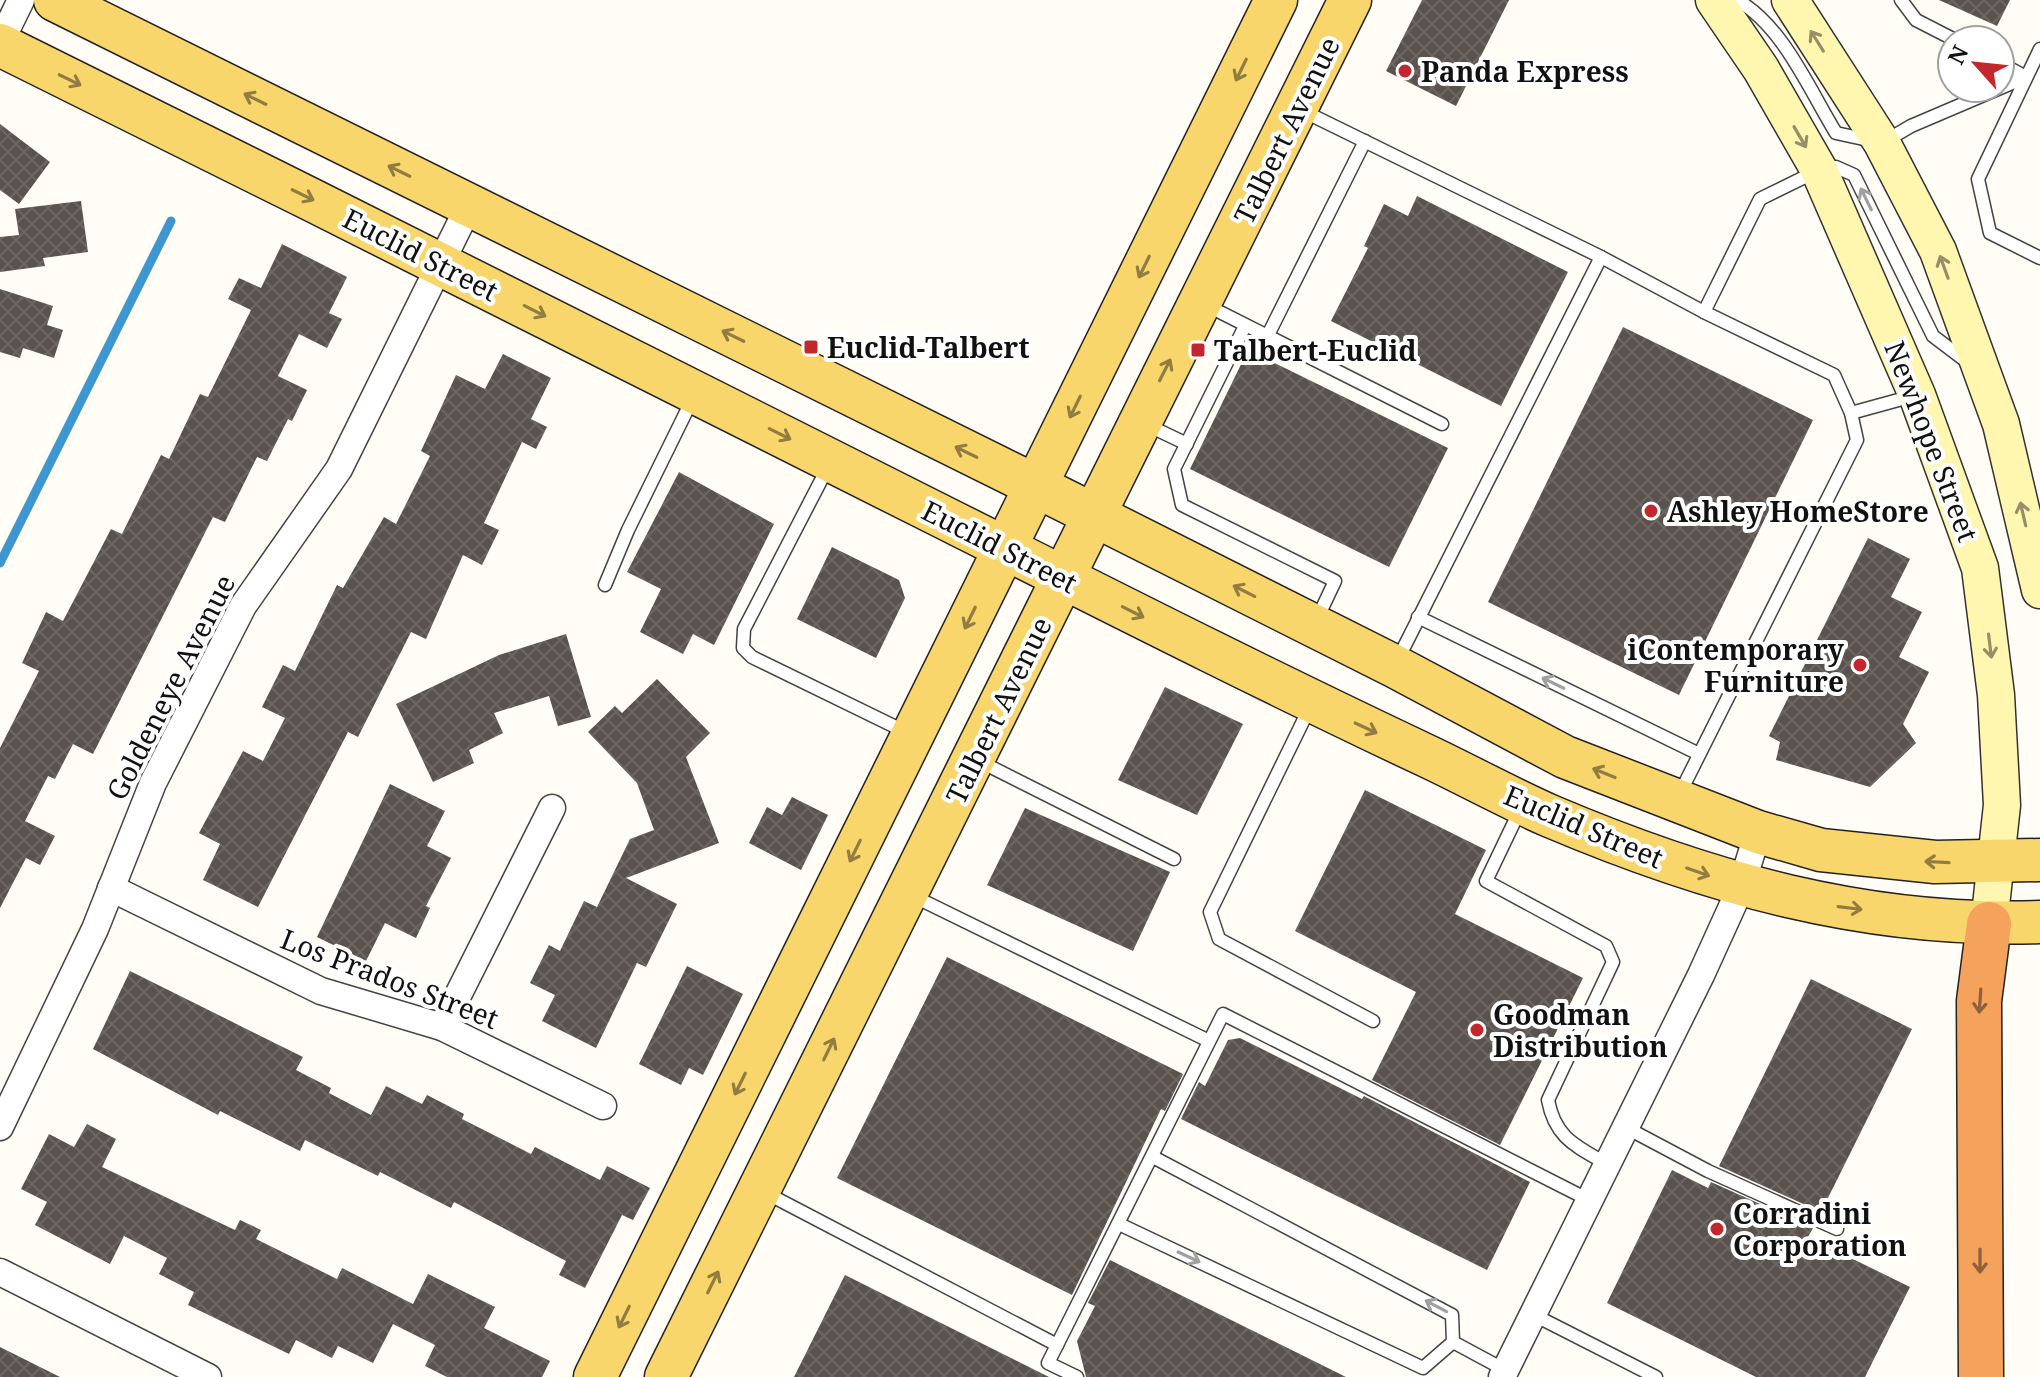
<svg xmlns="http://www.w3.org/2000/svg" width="2040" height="1377" font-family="'Noto Serif',serif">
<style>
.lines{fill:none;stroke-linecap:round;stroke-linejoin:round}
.stream{stroke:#3f96cf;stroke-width:9}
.building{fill:url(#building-cross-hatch)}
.lane-casing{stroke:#444;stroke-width:15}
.street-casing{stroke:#444;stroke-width:29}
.secondary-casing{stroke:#333;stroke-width:39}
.primary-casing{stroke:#222;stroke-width:45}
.highway-casing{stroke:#222;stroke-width:47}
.lane{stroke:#fff;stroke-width:12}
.street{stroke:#fff;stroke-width:26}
.secondary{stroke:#fff6b0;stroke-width:36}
.primary{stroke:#f9d66b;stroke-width:42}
.highway{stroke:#f5a25d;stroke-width:44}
.oneway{stroke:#948f68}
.oneway2{stroke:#917d42}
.oneway3{stroke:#a0a0a0}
.oneway4{stroke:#8e613b}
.poi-dot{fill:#c4262e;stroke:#fff;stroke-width:3}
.labels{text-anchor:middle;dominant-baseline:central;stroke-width:8;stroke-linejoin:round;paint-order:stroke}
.poi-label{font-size:28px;font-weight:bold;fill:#111;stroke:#fff;text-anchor:start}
.street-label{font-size:28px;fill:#111;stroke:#fff}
</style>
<defs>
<pattern id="building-cross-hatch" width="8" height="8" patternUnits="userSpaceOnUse" patternTransform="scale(2)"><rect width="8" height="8" fill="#5a524d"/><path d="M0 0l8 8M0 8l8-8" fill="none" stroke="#6d6662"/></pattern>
</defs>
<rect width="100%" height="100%" fill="#fffdf5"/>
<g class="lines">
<polyline class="stream" points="0,563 171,221"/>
</g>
<g class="building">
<polygon points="1422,0 1509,0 1456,106 1386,71"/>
<polygon points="1939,0 2010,0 1997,26"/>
<polygon points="0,124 50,162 19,204 0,190"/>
<polygon points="1417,196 1568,272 1501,406 1331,321 1368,248 1364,246 1384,204 1408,216"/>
<polygon points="81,201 88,252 43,258 45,266 0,272 0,237 19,235 15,209"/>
<polygon points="282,244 347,277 329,313 342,319 327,348 299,334 278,376 307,390 292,421 288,419 267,461 257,457 225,522 213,517 93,754 73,744 55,779 48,776 25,821 55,836 40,865 26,858 0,908 0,748 39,671 22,663 46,612 63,621 111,529 122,534 161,455 169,459 200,394 208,397 251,310 228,299 239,278 261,288"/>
<polygon points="0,289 53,306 47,325 63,330 54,358 23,348 20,358 0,352"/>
<polygon points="1623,327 1813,420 1679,695 1488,602"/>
<polygon points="1248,350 1448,448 1389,567 1190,469"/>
<polygon points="503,354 551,378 531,419 547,427 536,449 522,442 484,523 499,530 482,565 463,555 426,639 411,632 358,737 348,732 258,907 203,880 220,844 199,833 243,751 263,761 285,718 262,707 283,665 295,671 337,585 343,588 384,517 396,524 430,456 421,451 456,375 485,389"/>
<polygon points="679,472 774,524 714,645 693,634 683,654 640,632 661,589 627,572"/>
<polygon points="1868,538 1910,559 1891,597 1922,612 1899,657 1929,672 1903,724 1916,743 1870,787 1776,760 1780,742 1769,736"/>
<polygon points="832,547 899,580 905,598 876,658 797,619"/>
<polygon points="566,634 591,717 558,726 549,696 494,713 503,733 469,750 474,763 433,782 396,704 499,655"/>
<polygon points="657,679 710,733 686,757 719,843 626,878 677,904 646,967 637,963 596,1048 542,1021 555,995 530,983 549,945 560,951 584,901 597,907 630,839 654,830 637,783 588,732 615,706 622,713"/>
<polygon points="1165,687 1243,724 1197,815 1118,780"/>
<polygon points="390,784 445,811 427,846 451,858 426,906 430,908 416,938 385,923 366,961 317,937"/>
<polygon points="1365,790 1486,850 1455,914 1583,978 1500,1145 1372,1080 1416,992 1295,931"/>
<polygon points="792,797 828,815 801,870 749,843 767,807 782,815"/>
<polygon points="1025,808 1170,872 1133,951 987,885"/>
<polygon points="947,957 1183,1074 1165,1111 1161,1109 1072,1295 837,1178"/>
<polygon points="687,966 743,994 703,1075 689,1068 681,1085 639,1064"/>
<polygon points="130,971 303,1057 296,1070 331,1088 329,1093 371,1115 386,1086 422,1104 427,1095 464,1114 462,1119 531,1154 535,1147 600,1180 607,1166 650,1188 633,1220 622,1215 585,1288 559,1275 566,1261 454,1202 451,1208 380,1172 378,1176 305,1140 300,1151 220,1111 218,1115 93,1049"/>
<polygon points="1811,979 1912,1029 1821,1212 1719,1166"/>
<polygon points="1240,1038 1362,1099 1364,1096 1530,1182 1487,1270 1181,1119 1199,1082 1205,1086 1228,1040"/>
<polygon points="87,1124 116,1139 102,1167 235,1230 240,1220 261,1230 256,1239 337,1279 342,1268 413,1304 428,1274 495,1307 484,1328 550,1361 542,1377 447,1377 425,1366 435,1345 393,1324 373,1363 338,1346 332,1358 296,1340 289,1354 188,1305 194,1292 159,1274 167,1258 124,1236 110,1264 35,1225 47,1202 21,1189 49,1134 74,1147"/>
<polygon points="1672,1170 1708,1188 1711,1182 1813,1228 1808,1237 1910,1287 1865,1377 1756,1377 1607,1303"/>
<polygon points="1110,1260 1346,1377 1086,1377 1077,1341 1095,1306 1088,1303"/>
<polygon points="845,1275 1049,1377 794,1377"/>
<polygon points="0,1347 60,1377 0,1377"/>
</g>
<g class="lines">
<defs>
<g id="lane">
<path d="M1737,0c46,26 72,89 99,133l46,10 29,-17 115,-49"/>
<polyline points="1901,0 1916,20 1955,40"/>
<polyline points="2040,49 1978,179 1990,233 2040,258"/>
<polyline points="2000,63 2026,77"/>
<polyline points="1303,111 1601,257 1398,659"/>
<polyline points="1601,257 1704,312"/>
<polyline points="1206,305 1442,424"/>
<polyline points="1245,326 1174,469 1182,505 1335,581 1317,619"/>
<polyline points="1267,337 1365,141"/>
<polyline points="1851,413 1913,396"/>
<polyline points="1145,424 1187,444"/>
<polyline points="828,467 744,629 743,648 752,657 906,732"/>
<polyline points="605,585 628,530 693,398"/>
<polyline points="1418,617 1699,754"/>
<polyline points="1309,709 1210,912 1219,939 1373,1021"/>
<polyline points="977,760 1174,859"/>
<polyline points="1679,795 1857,440 1851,413 1834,375 1704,312 1760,199 1819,170 1836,167 1854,175 1933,336 1970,364"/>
<path d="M1520,810l-34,71 120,65 7,16 -65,138c7,38 28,46 59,64"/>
<polyline points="911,895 1209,1041"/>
<polyline points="1625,1127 1708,1171 1837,1229"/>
<polyline points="766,1193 1057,1345"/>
<polyline points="1119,1224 1423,1368 1453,1342 1452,1315 1153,1157"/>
<polyline points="1532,1314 1656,1377"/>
<polyline points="1453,1342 1505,1370"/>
<polyline points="1077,1377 1048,1363 1223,1014 1589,1200"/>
</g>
<g id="street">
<polyline points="0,43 21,0"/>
<polyline points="111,888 321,991 442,1027 603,1106"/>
<polyline points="442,1027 552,808"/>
<polyline points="0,1127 95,929 153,783 243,606 339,469 469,206"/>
<polyline points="0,1272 208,1377"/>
<polyline points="1502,1377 1701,975 1741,887 1758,832"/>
</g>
<g id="secondary">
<polyline points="1714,0 1761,69 1819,170 1917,395 1980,568 1996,695 2002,805 1989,924"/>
<polyline points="1790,0 1882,143 1938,251 2001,424 2040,590"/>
</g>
<g id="primary">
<polyline points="55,0 1036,486 1394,666 1565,757 1758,832 1821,850 1935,862 2040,860"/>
<path d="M0,45c309,153 617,307 925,463 167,84 334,169 504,249 40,19 80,41 121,59 158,67 317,112 490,106"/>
<polyline points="595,1377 1276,0"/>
<polyline points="666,1377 1350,0"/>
</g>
<polyline id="highway" points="1981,1377 1979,1001 1989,924"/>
</defs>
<use href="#lane" class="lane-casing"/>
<use href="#street" class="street-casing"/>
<use href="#secondary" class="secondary-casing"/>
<use href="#primary" class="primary-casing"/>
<use href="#highway" class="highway-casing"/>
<use href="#lane" class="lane"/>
<use href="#street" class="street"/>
<use href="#secondary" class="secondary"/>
<use href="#primary" class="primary"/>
<use href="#highway" class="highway"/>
</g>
<defs><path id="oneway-shaft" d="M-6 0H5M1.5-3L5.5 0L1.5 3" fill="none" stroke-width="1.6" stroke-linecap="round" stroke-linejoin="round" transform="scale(2)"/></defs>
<g class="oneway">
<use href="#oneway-shaft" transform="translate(1817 41) rotate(-122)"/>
<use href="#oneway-shaft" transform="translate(1800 137) rotate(60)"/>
<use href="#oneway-shaft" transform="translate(1944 267) rotate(-110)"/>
<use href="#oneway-shaft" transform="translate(2023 514) rotate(-103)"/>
<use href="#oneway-shaft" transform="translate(1990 646) rotate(83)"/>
</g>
<g class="oneway2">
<use href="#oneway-shaft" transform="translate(1241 70) rotate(116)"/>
<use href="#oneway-shaft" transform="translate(70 80) rotate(26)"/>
<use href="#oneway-shaft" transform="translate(255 99) rotate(-154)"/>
<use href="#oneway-shaft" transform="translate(399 171) rotate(-154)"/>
<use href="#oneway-shaft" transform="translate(303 195) rotate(26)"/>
<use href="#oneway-shaft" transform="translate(1144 267) rotate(116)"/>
<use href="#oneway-shaft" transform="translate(535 311) rotate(27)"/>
<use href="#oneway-shaft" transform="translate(733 336) rotate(-154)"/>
<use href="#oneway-shaft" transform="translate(1165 370) rotate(-63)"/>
<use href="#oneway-shaft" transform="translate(1075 407) rotate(116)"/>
<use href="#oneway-shaft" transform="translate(780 434) rotate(27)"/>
<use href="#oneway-shaft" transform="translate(966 452) rotate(-154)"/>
<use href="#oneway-shaft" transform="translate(1244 591) rotate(-153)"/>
<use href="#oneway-shaft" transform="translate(1133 612) rotate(27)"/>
<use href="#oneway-shaft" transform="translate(970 618) rotate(116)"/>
<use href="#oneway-shaft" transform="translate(1366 728) rotate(25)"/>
<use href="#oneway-shaft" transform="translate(1604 773) rotate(-158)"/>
<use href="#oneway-shaft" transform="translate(855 851) rotate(116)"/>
<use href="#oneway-shaft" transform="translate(1937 862) rotate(-177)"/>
<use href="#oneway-shaft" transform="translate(1698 872) rotate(19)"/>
<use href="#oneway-shaft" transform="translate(1850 908) rotate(7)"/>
<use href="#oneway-shaft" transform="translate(829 1049) rotate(-64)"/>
<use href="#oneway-shaft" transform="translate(740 1084) rotate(116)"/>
<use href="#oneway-shaft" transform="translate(713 1282) rotate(-64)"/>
<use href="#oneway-shaft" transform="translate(624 1317) rotate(116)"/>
</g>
<g class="oneway3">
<use href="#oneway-shaft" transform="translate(1866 199) rotate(-116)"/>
<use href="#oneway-shaft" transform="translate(1553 683) rotate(-154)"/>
<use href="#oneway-shaft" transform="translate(1189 1257) rotate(25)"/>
<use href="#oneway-shaft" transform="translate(1436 1306) rotate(-152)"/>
</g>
<g class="oneway4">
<use href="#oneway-shaft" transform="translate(1980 1001) rotate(94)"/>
<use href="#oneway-shaft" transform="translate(1980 1261) rotate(90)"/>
</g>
<g class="poi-dot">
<circle cx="1405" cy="71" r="8"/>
<rect x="803" y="339" width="16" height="16" rx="4"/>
<rect x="1190" y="342" width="16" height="16" rx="4"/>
<circle cx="1651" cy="511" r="8"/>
<circle cx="1860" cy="665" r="8"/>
<circle cx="1477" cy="1030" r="8"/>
<circle cx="1717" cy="1229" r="8"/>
</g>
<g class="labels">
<g class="poi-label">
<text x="1421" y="71">Panda Express</text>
<text x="827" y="347">Euclid-Talbert</text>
<text x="1214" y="350">Talbert-Euclid</text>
<text x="1667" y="511">Ashley HomeStore</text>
<text x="1844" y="649" text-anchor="end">iContemporary<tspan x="1844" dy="32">Furniture</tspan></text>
<text x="1493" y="1014">Goodman<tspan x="1493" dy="32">Distribution</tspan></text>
<text x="1733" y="1213">Corradini<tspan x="1733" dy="32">Corporation</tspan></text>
</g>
<g class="street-label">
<text transform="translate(1286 130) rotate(-64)">Talbert Avenue</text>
<text transform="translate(421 254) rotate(27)">Euclid Street</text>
<text transform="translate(1932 441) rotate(69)">Newhope Street</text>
<text transform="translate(1000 546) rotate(27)">Euclid Street</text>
<text transform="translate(170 687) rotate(-63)">Goldeneye Avenue</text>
<text transform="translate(998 710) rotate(-64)">Talbert Avenue</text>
<text transform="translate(1584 826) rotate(23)">Euclid Street</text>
<text transform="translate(390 978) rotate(21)">Los Prados Street</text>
</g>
</g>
<g transform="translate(1976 64) rotate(297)"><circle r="38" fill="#ffffff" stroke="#a0a0a0" stroke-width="2"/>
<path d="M0-6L14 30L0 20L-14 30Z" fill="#c4262e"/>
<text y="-12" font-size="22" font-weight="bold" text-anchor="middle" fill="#111111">N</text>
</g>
</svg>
